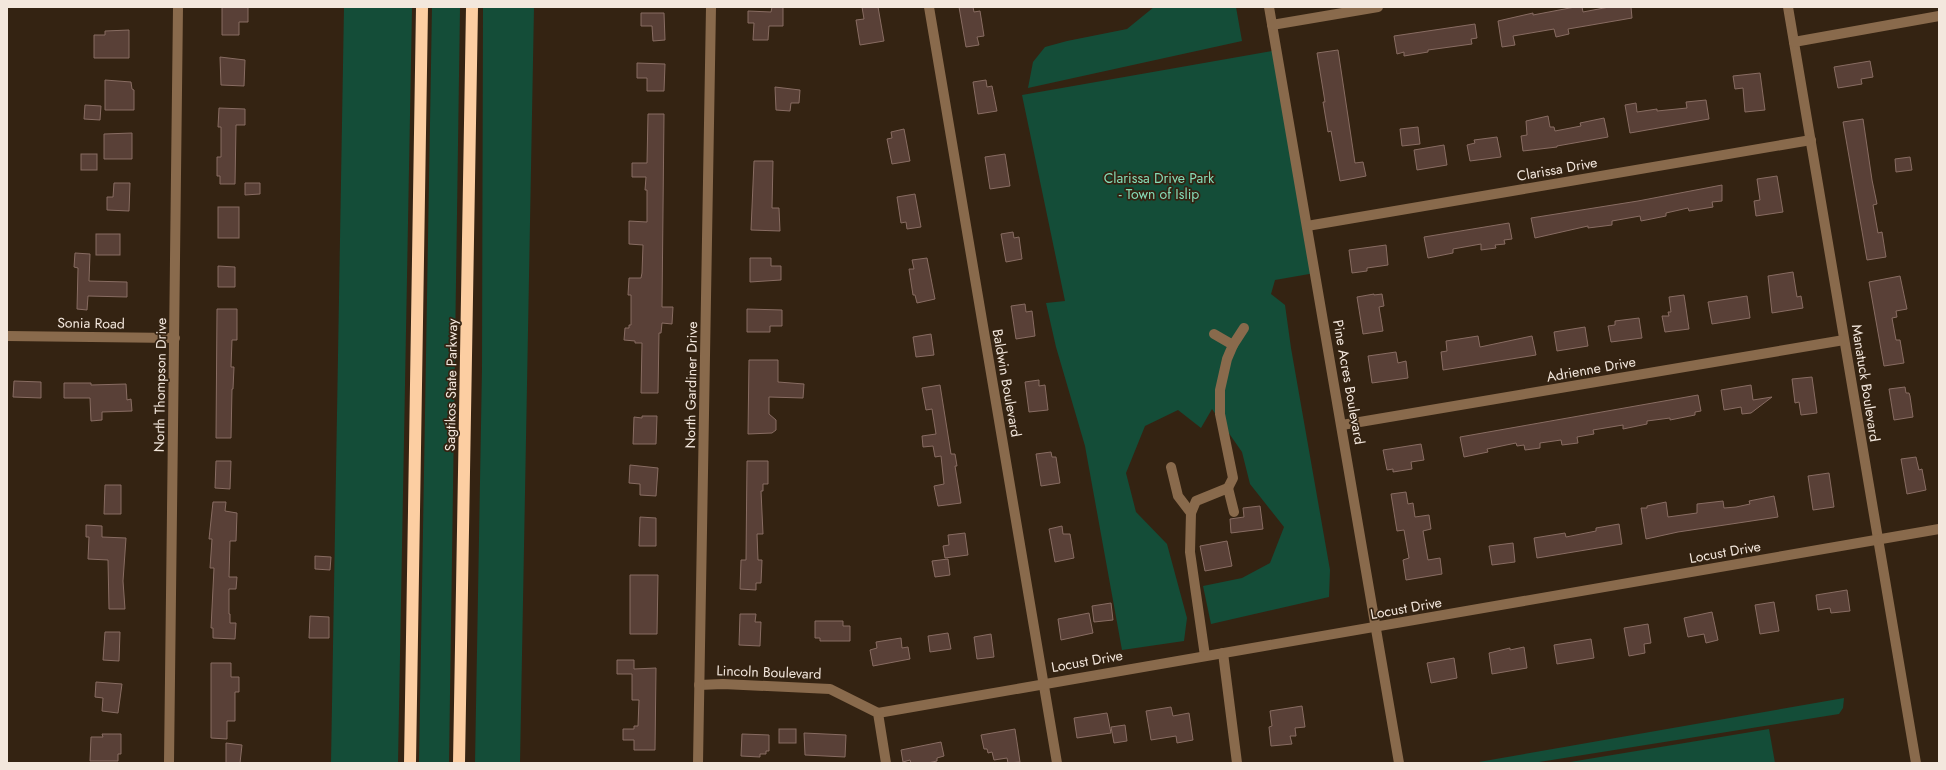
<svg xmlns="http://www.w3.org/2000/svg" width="1946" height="770" font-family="Jost,sans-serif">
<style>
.green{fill:#144d38}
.building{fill:#594037;stroke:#886c62}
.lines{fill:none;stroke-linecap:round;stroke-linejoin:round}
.minor{stroke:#896a4c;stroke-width:10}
.highway{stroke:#fccea2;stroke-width:12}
.labels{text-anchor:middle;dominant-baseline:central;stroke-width:3.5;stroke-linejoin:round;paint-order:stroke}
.street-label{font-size:14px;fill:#f3e7dd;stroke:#342312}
.park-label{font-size:14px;fill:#86dcb7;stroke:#342312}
</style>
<rect width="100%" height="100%" fill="#342312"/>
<g class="green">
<polygon points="344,7 412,7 398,763 331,763"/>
<polygon points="432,7 460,7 449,763 419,763"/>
<polygon points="483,7 534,7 520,763 475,763 482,369"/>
<polygon points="1154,7 1236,7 1242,41 1028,88 1033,62 1045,47 1067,41 1127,29"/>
<polygon points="1277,50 1315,273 1275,280 1271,294 1285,305 1291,348 1330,570 1329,597 1211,624 1203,586 1242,578 1270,563 1284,527 1250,484 1242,452 1212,409 1201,428 1178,410 1145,426 1126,473 1136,512 1167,544 1187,618 1184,641 1122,650 1085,446 1056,347 1046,303 1065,301 1022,95"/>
<polygon points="1844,698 1843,708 1839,714 1533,763 1473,763"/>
<polygon points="1769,729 1775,763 1564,763"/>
</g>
<g class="building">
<polygon points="222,7 248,7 248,22 239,22 239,35 222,35"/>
<polygon points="772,7 783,7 783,26 769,26 768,40 753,40 754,23 748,23 748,11 771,12"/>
<polygon points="862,7 878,7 884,41 860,45 856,20 864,19"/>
<polygon points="959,7 973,7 974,12 980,11 984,36 977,37 979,45 966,47"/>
<polygon points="1575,7 1582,7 1583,12 1609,7 1631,7 1632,18 1568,29 1569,34 1556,37 1554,29 1513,36 1515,45 1502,47 1498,21 1533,13 1533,15"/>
<polygon points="641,13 664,13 665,40 653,41 652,26 641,26"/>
<polygon points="1475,24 1477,38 1471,39 1472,44 1428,50 1428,52 1404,56 1404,52 1397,54 1394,36"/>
<polygon points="129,30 129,58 94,58 94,35 105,35 105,31"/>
<polygon points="1338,50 1355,163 1363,162 1366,176 1340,181 1331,131 1328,132 1323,102 1325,102 1317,53"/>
<polygon points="220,57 245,60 244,86 221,85"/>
<polygon points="1870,61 1873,77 1861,79 1862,84 1838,88 1834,67"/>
<polygon points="637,63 665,64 664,91 647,91 647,78 637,78"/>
<polygon points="1760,73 1765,110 1745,112 1743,88 1735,89 1733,76"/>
<polygon points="105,80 131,82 132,89 134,90 134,110 105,110"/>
<polygon points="986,80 987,87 992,86 997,111 978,114 973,82"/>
<polygon points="775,87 800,90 799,103 791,103 790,111 776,110"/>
<polygon points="1706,100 1709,119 1630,133 1625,105 1636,103 1637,112 1657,109 1657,111 1687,108 1686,102"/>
<polygon points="85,105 101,106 100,120 84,119"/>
<polygon points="219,108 245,109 245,125 236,125 235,184 220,184 220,176 217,176 217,157 221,157 221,127 218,127"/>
<polygon points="648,114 664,114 662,307 673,307 672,324 662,323 661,333 659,333 658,393 641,393 642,343 635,343 635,341 624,340 625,328 629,328 629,325 631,325 631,295 628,295 629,278 641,278 642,273 643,245 629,244 629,221 647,222 647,190 645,190 646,177 632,177 632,163 647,163"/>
<polygon points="1548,116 1550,127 1554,127 1555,131 1581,126 1580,123 1604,118 1608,137 1557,146 1557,147 1523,151 1521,136 1527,135 1526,121"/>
<polygon points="1863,119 1872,180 1877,204 1873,205 1878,233 1882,232 1886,257 1867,260 1843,122"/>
<polygon points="1418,127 1420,144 1402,146 1400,129"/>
<polygon points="904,129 910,161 892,164 887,139 892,138 891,132"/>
<polygon points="132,133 132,159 104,159 104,134"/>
<polygon points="1497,137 1501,157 1470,161 1467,145 1475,143 1474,140"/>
<polygon points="1444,145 1447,165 1417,170 1414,150"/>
<rect x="81" y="154" width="16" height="16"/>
<polygon points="1005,154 1010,186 990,189 985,157"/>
<polygon points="1910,157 1912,170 1896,172 1895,159"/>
<polygon points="754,161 773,161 772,208 779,208 780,231 751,230"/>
<polygon points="1777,176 1783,212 1756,216 1754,201 1760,200 1757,179"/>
<polygon points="114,183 130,183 129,211 107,210 107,197 113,197"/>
<polygon points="245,183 260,183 260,194 245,195"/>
<polygon points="1722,185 1722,201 1712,202 1713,207 1689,211 1688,208 1666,213 1666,216 1641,221 1640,216 1612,221 1612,225 1588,228 1588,226 1535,238 1531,218 1638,201"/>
<polygon points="915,194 921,227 907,229 906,222 901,223 897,197"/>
<rect x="218" y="207" width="21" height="31"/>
<polygon points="1509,223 1512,239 1504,240 1505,244 1495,245 1496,248 1481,250 1481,244 1453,249 1453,253 1428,258 1424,237"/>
<polygon points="1013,232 1014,238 1019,237 1022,259 1006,262 1001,234"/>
<rect x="96" y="234" width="24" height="21"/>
<polygon points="1386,245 1388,265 1367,268 1367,271 1352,273 1349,250"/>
<polygon points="75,253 90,254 89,281 127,282 127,297 88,296 87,310 77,309 78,268 74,267"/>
<polygon points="750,258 771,258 771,266 781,266 781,280 750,282"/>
<polygon points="927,258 935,299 917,303 915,295 913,295 909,269 914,269 912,260"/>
<polygon points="218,266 235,267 235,287 218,287"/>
<polygon points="1793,272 1797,297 1801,296 1803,308 1772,313 1768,276"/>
<polygon points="1900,276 1907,309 1896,311 1897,317 1892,318 1896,340 1900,340 1904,363 1884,366 1869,282"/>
<polygon points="1374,294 1374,295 1382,294 1384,306 1379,307 1383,331 1363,334 1357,297"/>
<polygon points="1684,295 1689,329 1665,332 1662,316 1669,316 1668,312 1671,312 1669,297"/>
<polygon points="1747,296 1750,318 1712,324 1708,302"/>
<polygon points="1025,304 1026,312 1032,311 1035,336 1016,339 1011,306"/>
<polygon points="217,309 237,309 237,340 232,340 231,367 234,367 233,389 232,389 231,438 216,438"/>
<polygon points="747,309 782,310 782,326 770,326 770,332 747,332"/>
<polygon points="1639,318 1642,338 1611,342 1608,326 1615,325 1615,321"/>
<polygon points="1585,327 1588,346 1557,351 1554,332"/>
<polygon points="931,334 934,355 916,357 913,337"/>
<polygon points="1478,336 1480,347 1532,336 1536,355 1443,370 1441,352 1447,351 1446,341"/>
<polygon points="1396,352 1398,363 1406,361 1408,378 1372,383 1368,356"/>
<polygon points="749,360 778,360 778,382 804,384 803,398 769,397 769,414 776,420 776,430 772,433 748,434"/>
<polygon points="1812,377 1817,413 1801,415 1799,402 1795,403 1792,379"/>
<polygon points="1039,380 1039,386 1045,385 1048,410 1029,412 1025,382"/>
<polygon points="14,381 41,382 41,398 13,397"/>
<polygon points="64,383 91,383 91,385 126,384 127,400 131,399 132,411 102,412 102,420 91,421 90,398 64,398"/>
<polygon points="940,385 951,454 955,454 957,466 955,466 961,503 938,506 934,486 944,484 941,456 935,457 933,446 923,447 922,436 936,434 932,409 926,410 922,388"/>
<polygon points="1751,385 1753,400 1772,397 1751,413 1742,414 1741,407 1724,410 1721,390"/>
<polygon points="1905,387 1906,393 1909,393 1910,396 1913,417 1894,420 1889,389"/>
<polygon points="1698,395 1701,411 1695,412 1695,415 1670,420 1670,418 1647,421 1647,424 1623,429 1623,425 1593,430 1594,434 1577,437 1578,443 1562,445 1561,440 1540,443 1540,448 1525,450 1524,445 1517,446 1516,443 1487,449 1488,452 1464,457 1460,437"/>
<polygon points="642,416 657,416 656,444 633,444 634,417 642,418"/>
<polygon points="1421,444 1424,460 1411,462 1412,469 1393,472 1393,469 1387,470 1383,450"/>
<polygon points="1051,452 1052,457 1056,457 1060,483 1041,486 1036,454"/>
<polygon points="1916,457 1919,470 1922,469 1926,490 1907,494 1901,459"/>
<polygon points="216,461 231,461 230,489 215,488"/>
<polygon points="747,461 768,461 768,484 763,484 763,491 761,491 763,534 757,534 758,560 762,560 761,583 756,583 756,590 740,589 741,560 746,560"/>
<polygon points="630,465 658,468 656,496 640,495 640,484 629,483"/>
<polygon points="1829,473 1834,507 1813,510 1808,476"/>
<polygon points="105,485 121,485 121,514 104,514"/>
<polygon points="1406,492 1408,504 1413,503 1415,517 1429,515 1431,529 1423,531 1428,560 1440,558 1442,574 1406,580 1403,560 1409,558 1404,530 1397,531 1391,494"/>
<polygon points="1774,496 1778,517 1678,532 1646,539 1641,508 1647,508 1647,506 1666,502 1668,517 1697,513 1697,504 1723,501 1724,508 1736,507 1750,504 1749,501"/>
<polygon points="213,502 226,502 225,511 237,513 236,541 230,541 229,577 237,577 236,589 229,589 229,614 230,614 230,623 236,623 235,639 213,638 213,628 211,628 214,568 210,568 212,539 209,539"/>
<polygon points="1260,506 1263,529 1231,533 1230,519 1244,517 1243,508"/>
<polygon points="640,517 656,518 656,546 639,546"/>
<polygon points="1619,524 1622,544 1537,558 1534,538 1565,533 1566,537 1596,531 1596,528"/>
<polygon points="86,525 102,526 102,537 126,538 123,581 125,609 109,609 108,560 88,559 89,537 86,537"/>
<polygon points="1062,526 1063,534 1070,534 1074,558 1055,562 1049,529"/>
<polygon points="965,533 968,555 945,558 943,546 949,545 948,535"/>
<polygon points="1227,541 1232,566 1205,571 1200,546"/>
<polygon points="1513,543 1515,562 1492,565 1489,546"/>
<polygon points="315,556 331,557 330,570 315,569"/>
<polygon points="948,559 950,575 935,577 932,561"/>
<polygon points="630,575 658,575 657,634 630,634"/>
<polygon points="1847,590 1850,611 1831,613 1830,608 1818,610 1816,595"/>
<polygon points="1774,602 1779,631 1760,634 1755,605"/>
<polygon points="1111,603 1113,620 1094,622 1092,606"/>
<polygon points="1712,612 1718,640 1706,643 1704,634 1688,637 1684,618"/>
<polygon points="1089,613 1093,633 1061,640 1058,619"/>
<polygon points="740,614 756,614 755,622 761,622 760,646 739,645"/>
<polygon points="310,616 329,617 329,638 309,638"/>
<polygon points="815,621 843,621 843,626 850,626 850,641 820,641 820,638 815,638"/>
<polygon points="1648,624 1651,643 1644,644 1645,653 1629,656 1624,628"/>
<polygon points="105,632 120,632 119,661 103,660"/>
<polygon points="948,633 951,649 930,652 928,636"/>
<polygon points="991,634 994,657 977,659 974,637"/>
<polygon points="901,638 902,648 908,647 910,659 873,666 870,650 877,648 876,642"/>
<polygon points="1591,639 1594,658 1557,664 1554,645"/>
<polygon points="1524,647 1527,668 1492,674 1489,653 1510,648 1510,650"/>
<polygon points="1454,658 1457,678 1431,683 1427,663"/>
<polygon points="617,660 634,660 634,669 656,668 655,750 634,750 634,740 623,740 623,729 634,729 634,726 638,726 639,700 632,700 632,674 617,674"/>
<polygon points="211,663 231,663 231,677 239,677 239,692 235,692 235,721 227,721 227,739 211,738"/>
<polygon points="96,682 122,684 118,713 102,711 103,698 95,697"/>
<polygon points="1302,706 1305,727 1295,728 1296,736 1290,736 1292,744 1271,746 1269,727 1272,726 1270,711"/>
<polygon points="1171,707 1173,716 1189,713 1193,740 1177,743 1176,736 1151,740 1146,711"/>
<polygon points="1107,713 1111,733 1077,738 1074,718"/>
<polygon points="1125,725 1127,741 1114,743 1111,727"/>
<rect x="779" y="729" width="17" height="14"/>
<polygon points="1015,729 1020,762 1008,763 1007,758 994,760 992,752 988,753 987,749 984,749 981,735"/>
<polygon points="804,733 846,735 845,757 805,755"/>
<polygon points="102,734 121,734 121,754 118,754 118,761 90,761 91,737 103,737"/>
<polygon points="742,734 769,735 769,751 766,751 766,754 760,754 760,757 741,756"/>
<polygon points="941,742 944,756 937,758 937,761 928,763 911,763 910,760 903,762 901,750"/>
<polygon points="226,743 242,745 240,763 226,763"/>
</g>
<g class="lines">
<g class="minor">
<polyline points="929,7 1057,763"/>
<polyline points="1269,7 1399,763"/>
<polyline points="1788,7 1916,763"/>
<polyline points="1272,25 1378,7"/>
<polyline points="1794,42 1939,16"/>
<polyline points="1307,226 1811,140"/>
<polyline points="1214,334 1233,345 1227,359 1220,390 1220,414 1233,478 1228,488"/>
<polyline points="7,336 175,338"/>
<polyline points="1233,345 1244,328"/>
<polyline points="1342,425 1844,340"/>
<polyline points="1171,467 1178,496 1191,513 1190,552 1205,656"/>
<polyline points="1191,513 1196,501 1228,488 1234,512"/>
<polyline points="1223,653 1237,763"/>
<polyline points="699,685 723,684 830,689 878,713 886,763"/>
<polyline points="878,713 1939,529"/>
<polyline points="169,763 178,7"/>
<polyline points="698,763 711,7"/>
</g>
<g class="highway">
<polyline points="410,763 422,7"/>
<polyline points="459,763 472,7"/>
</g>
</g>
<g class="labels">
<g class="street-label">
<text transform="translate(1557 169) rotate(-10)">Clarissa Drive</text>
<text transform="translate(91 323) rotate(1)">Sonia Road</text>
<text transform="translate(1591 369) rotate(-10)">Adrienne Drive</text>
<text transform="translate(1349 382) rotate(80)">Pine Acres Boulevard</text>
<text transform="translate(1007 383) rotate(80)">Baldwin Boulevard</text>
<text transform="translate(1866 383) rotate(81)">Manatuck Boulevard</text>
<text transform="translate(160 385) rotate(-89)">North Thompson Drive</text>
<text transform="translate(451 385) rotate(-89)">Sagtikos State Parkway</text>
<text transform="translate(691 385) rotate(-89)">North Gardiner Drive</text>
<text transform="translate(1725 552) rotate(-10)">Locust Drive</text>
<text transform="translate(1406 608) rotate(-10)">Locust Drive</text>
<text transform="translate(1087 661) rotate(-10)">Locust Drive</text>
<text transform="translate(769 672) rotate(2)">Lincoln Boulevard</text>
</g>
<g class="park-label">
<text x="1159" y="178">Clarissa Drive Park<tspan x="1159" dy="16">- Town of Islip</tspan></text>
</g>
</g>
<rect width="1946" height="770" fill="none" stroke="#f3e7dd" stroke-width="16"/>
</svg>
